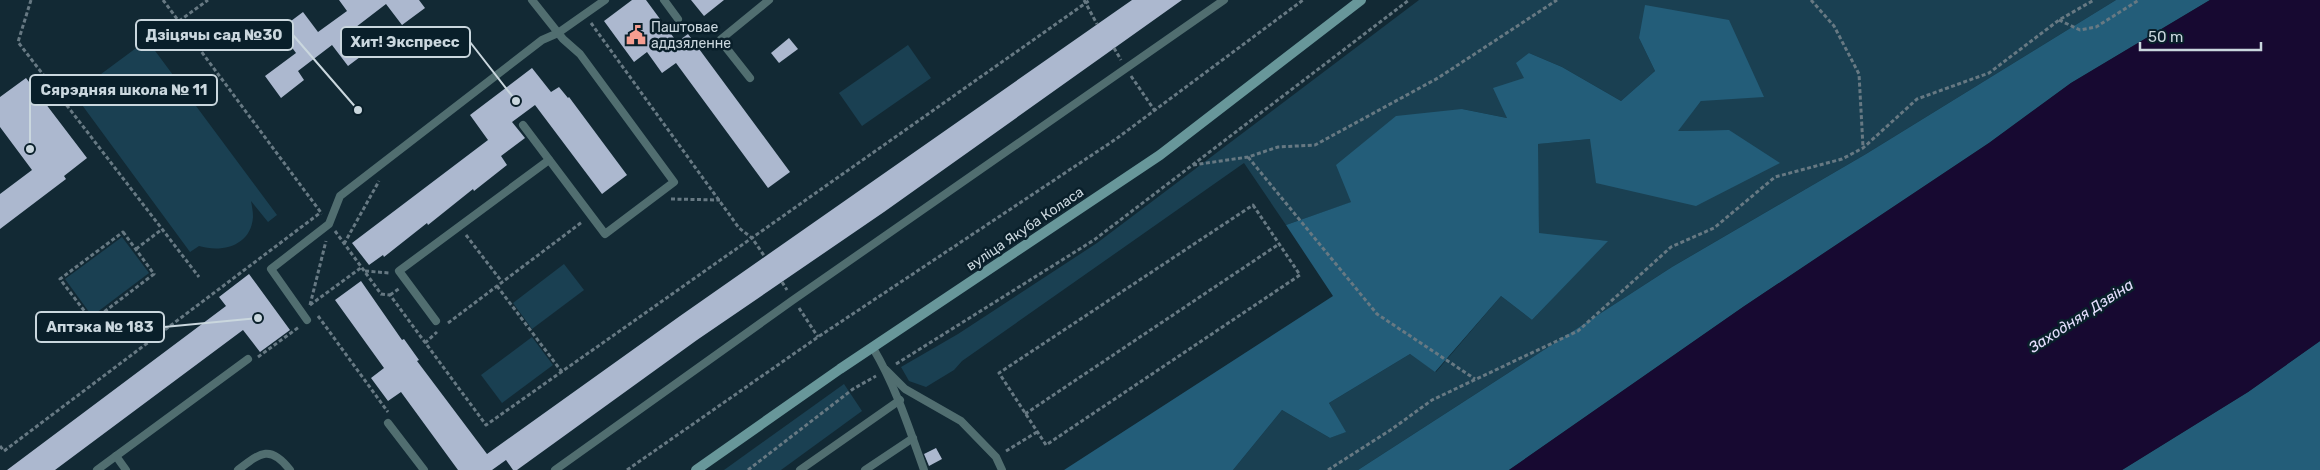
<svg xmlns="http://www.w3.org/2000/svg" width="2320" height="470" font-family="Rubik,sans-serif">
<style>
.green{fill:#1a4052}
.forest{fill:#235d79}
.water{fill:#170931}
.building{fill:#acb8cf}
.lines{fill:none;stroke-linecap:round;stroke-linejoin:round}
.path{stroke:#677983;stroke-width:3;stroke-dasharray:4 2.5;stroke-linecap:butt}
.lane{stroke:#516e70;stroke-width:8}
.secondary{stroke:#68979a;stroke-width:10}
.labels{text-anchor:middle;dominant-baseline:central;stroke-width:5;stroke-linejoin:round;paint-order:stroke}
.poi-label{font-size:14px;fill:#cad7de;stroke:#091f2a;text-anchor:start}
.street-label{font-size:14px;fill:#cad7de;stroke:#091f2a}
.water-label{font-size:15px;font-style:italic;fill:#e4defd;stroke:#091f2a}
.leader{fill:none;stroke:#cad7de;stroke-width:2}
.callout-dot{fill:#cad7de;stroke:#091f2a;stroke-width:2}
.callout{fill:#091f2a;stroke:#cad7de;stroke-width:2}
.callout-label{font-size:15px;text-anchor:middle;font-weight:bold;fill:#cad7de}
</style>
<rect width="100%" height="100%" fill="#122934"/>
<g class="green">
<polygon points="1419,0 2116,0 1866,154 1672,267 1358,470 1233,470 1282,410 1330,438 1345,432 1329,403 1410,354 1436,372 1501,296 1532,320 1607,241 1539,234 1537,144 1590,139 1729,130 1677,131 1701,101 1639,38 1655,71 1621,101 1562,67 1529,53 1525,78 1507,118 1462,109 1352,202 1286,225 1244,163 962,361 954,370 926,387 909,381 901,367 958,334 1097,243"/>
<path d="M147,40l130,175 -9,7 -17,-21c1,5 2,11 2,16 -2,29 -31,36 -54,29l-9,6 -116,-158z"/>
<polygon points="908,45 931,78 862,126 839,93"/>
<polygon points="122,237 149,273 92,316 65,279"/>
<polygon points="564,264 584,290 532,329 513,303"/>
<polygon points="532,337 553,365 502,403 481,375"/>
<polygon points="844,384 862,411 781,470 724,470"/>
</g>
<g class="forest">
<polygon points="2116,0 2210,0 2071,83 1989,143 1743,307 1509,470 1358,470 1672,267 1866,154"/>
<polygon points="1645,5 1729,20 1764,97 1701,101 1678,131 1729,130 1780,163 1696,206 1596,183 1590,139 1538,144 1539,233 1608,241 1532,320 1501,296 1435,372 1410,354 1329,403 1346,432 1330,438 1282,410 1233,470 1064,470 1333,296 1286,225 1351,202 1336,165 1396,116 1462,109 1507,118 1493,88 1524,78 1516,63 1529,53 1562,67 1621,101 1655,71 1639,38"/>
<polygon points="2320,341 2320,470 2122,470 2248,392"/>
</g>
<polygon class="water" points="2210,0 2320,0 2320,341 2248,392 2122,470 1509,470 1743,307 1989,143 2071,83"/>
<g class="building">
<polygon points="339,0 419,0 425,8 402,25 386,4 356,27 372,48 348,66 332,45 298,71 304,80 281,98 265,76 296,53 279,30 303,12 318,32 347,11"/>
<polygon points="632,0 646,0 677,42 688,34 790,172 768,188 676,63 662,73 647,52 634,62 604,21"/>
<polygon points="691,0 724,0 704,16"/>
<polygon points="1132,0 1182,0 884,212 697,340 517,470 513,470 506,460 492,470 458,470 401,392 388,401 371,378 384,368 335,300 361,281 402,340 404,339 419,360 417,361 487,454 680,316"/>
<polygon points="789,38 798,49 779,63 771,53"/>
<polygon points="532,68 551,92 559,87 568,98 569,97 627,175 602,194 535,105 512,122 525,138 501,156 507,165 474,191 473,189 428,225 427,223 384,257 383,255 369,265 352,243 488,140 470,115"/>
<polygon points="26,78 87,158 64,176 66,179 0,229 0,194 32,170 0,127 0,97"/>
<polygon points="249,274 290,330 260,352 243,330 55,470 7,470 226,306 219,297"/>
<polygon points="936,448 942,459 929,466 924,454"/>
</g>
<g class="lines">
<g class="path">
<polyline points="31,0 18,42 199,277"/>
<polyline points="163,0 322,214"/>
<polyline points="1084,0 1097,24"/>
<polyline points="1811,0 1834,26 1859,74 1863,147"/>
<polyline points="2059,20 2080,30 2096,27 2139,0"/>
<polyline points="179,21 208,0"/>
<polyline points="591,23 739,228 752,238 765,257"/>
<polyline points="1114,48 1121,60"/>
<polyline points="1131,76 1155,111"/>
<polyline points="1248,157 1377,314 1475,379"/>
<polyline points="1193,165 1248,157 1278,147 1315,145 1438,78 1557,0"/>
<polyline points="671,199 720,200"/>
<polygon points="1253,205 1300,275 1046,445 999,373"/>
<polyline points="335,231 381,294 390,295 486,425 1090,0"/>
<polygon points="123,232 154,274 92,321 60,279"/>
<polyline points="466,235 502,282"/>
<polyline points="344,244 379,181"/>
<polyline points="136,249 161,230"/>
<polyline points="365,271 389,273"/>
<polyline points="782,282 787,290"/>
<polyline points="497,286 562,372"/>
<polyline points="390,295 400,288"/>
<polyline points="310,305 326,241"/>
<polyline points="310,305 362,267"/>
<polyline points="799,308 818,337"/>
<polyline points="318,316 388,412"/>
<polyline points="448,323 582,222"/>
<polyline points="425,343 437,332"/>
<polyline points="258,357 299,327"/>
<polyline points="896,364 1094,240 1409,0"/>
<polyline points="1025,414 1279,244"/>
<polyline points="0,446 4,451 320,213"/>
<polyline points="1006,451 1037,432"/>
<polyline points="627,470 818,337 1116,139 1303,0"/>
<polyline points="748,470 853,389 876,376"/>
<polyline points="1328,470 1392,429 1432,400 1578,331 1671,247 1714,228 1775,177 1842,159 1863,148 1917,99 1989,73 2059,20 2094,0"/>
</g>
<g class="lane">
<polyline points="664,0 678,19"/>
<polyline points="750,78 720,40 769,0"/>
<polyline points="523,125 605,234 674,182 580,54 563,39 532,0"/>
<polyline points="307,320 271,269 329,224 340,196 542,40 558,33 605,0"/>
<polyline points="436,321 399,271 549,160"/>
<path d="M873,348c23,39 36,80 51,122"/>
<polyline points="886,370 905,389 961,421 996,457 1002,470"/>
<polyline points="388,423 424,470"/>
<polyline points="116,456 248,359"/>
<polyline points="97,470 116,456 126,470"/>
<path d="M238,470c22,-17 32,-26 52,0"/>
<polyline points="555,470 793,300 1224,0"/>
<polyline points="800,470 900,400"/>
<polyline points="865,470 913,438"/>
</g>
<polyline class="secondary" points="696,470 840,369 1160,155 1361,0"/>
</g>
<defs>
<symbol id="civic-bare" viewBox="-9 -9 18 18"><path d="M-.6-6.5H3V-4.5H.6V-3L4-1V1h2V6H-6V1h2V-1L-.6-3ZM-1.2 2.5V6h2.4V2.5Z" fill="#f59d90" stroke="#091f2a" stroke-width="2.5" paint-order="stroke"/></symbol>
</defs>
<g fill-rule="evenodd">
<use href="#civic-bare" x="622" y="21" width="28" height="28"/>
</g>
<g class="labels">
<g class="poi-label">
<text x="651" y="27">Паштовае<tspan x="651" dy="16">аддзяленне</tspan></text>
</g>
<g class="street-label">
<text transform="translate(1025 229) rotate(-34)">вуліца Якуба Коласа</text>
</g>
<g class="water-label">
<text transform="translate(2081 316) rotate(-33)">Заходняя Дзвіна</text>
</g>
</g>
<path class="leader" d="M358 110L293 35M516 101L470 42M30 149L30 90M258 318L164 327"/>
<g class="callout-dot">
<circle cx="358" cy="110" r="5"/>
<circle cx="516" cy="101" r="5"/>
<circle cx="30" cy="149" r="5"/>
<circle cx="258" cy="318" r="5"/>
</g>
<g class="callout">
<rect x="136" y="20" width="157" height="30" rx="5"/>
<rect x="341" y="27" width="129" height="30" rx="5"/>
<rect x="30" y="75" width="187" height="30" rx="5"/>
<rect x="36" y="312" width="128" height="30" rx="5"/>
</g>
<g class="callout-label">
<text x="214" y="40">Дзіцячы сад №30</text>
<text x="405" y="47">Хит! Экспресс</text>
<text x="124" y="95">Сярэдняя школа № 11</text>
<text x="100" y="332">Аптэка № 183</text>
</g>
<path d="M2140 42v8h121v-8" fill="none" stroke="#cad7de" stroke-width="2.5"/>
<text x="2148" y="42" font-size="15" fill="#cad7de" stroke="#091f2a" stroke-width="4" paint-order="stroke">50 m</text>
</svg>
